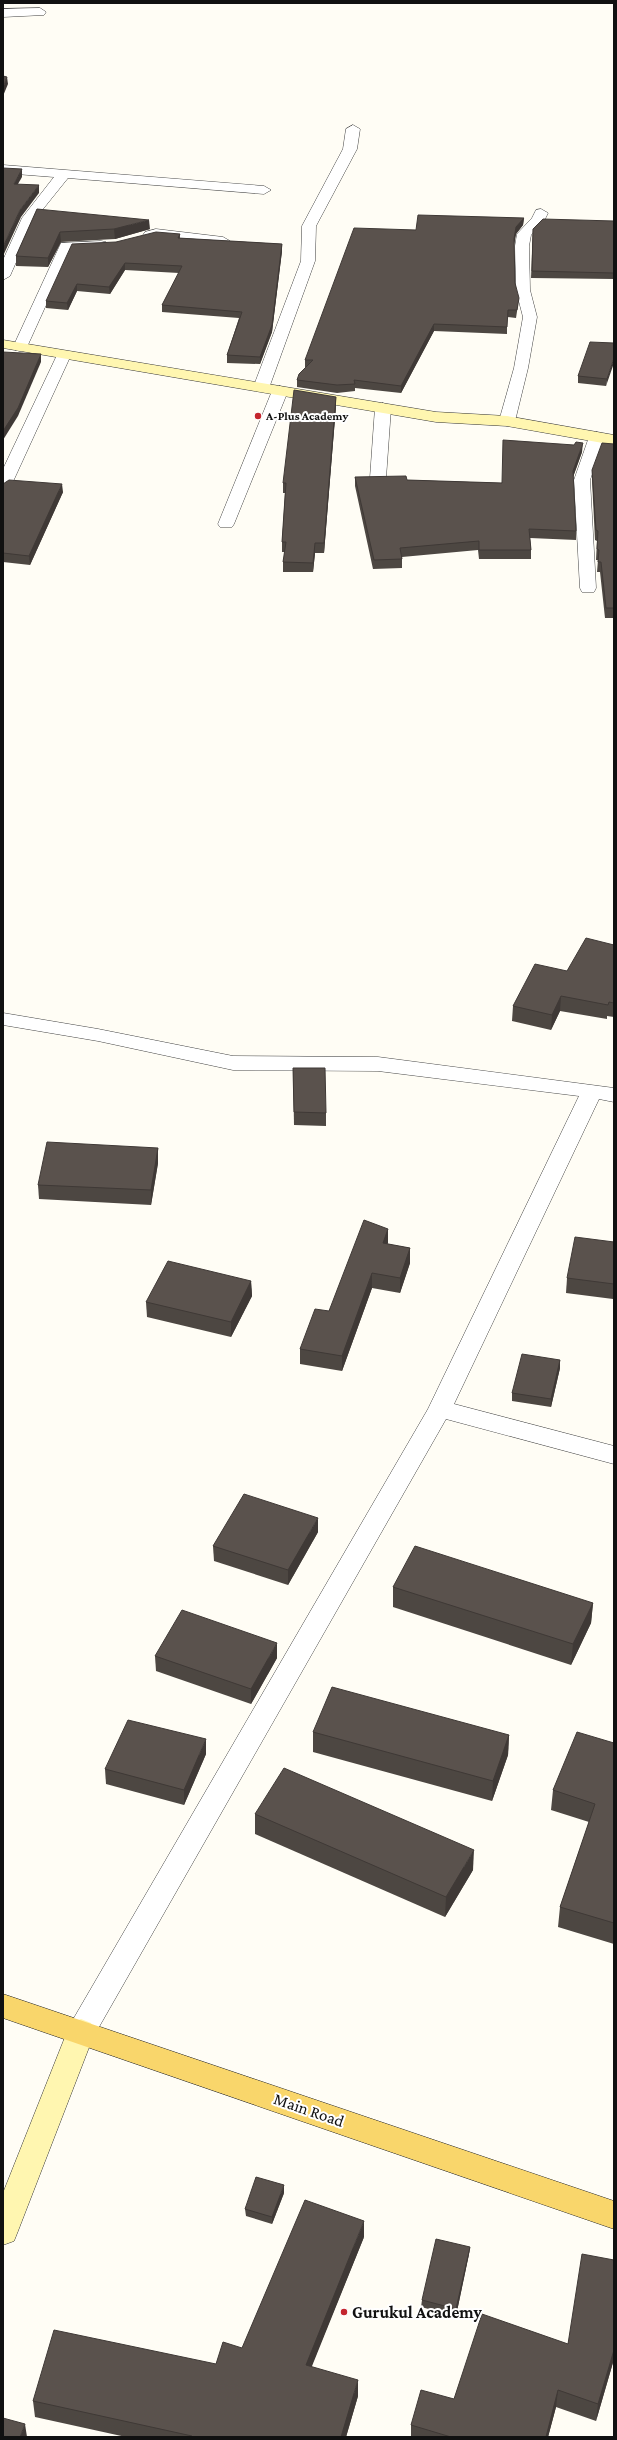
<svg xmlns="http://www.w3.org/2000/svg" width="617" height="2440" font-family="'Crimson Pro',serif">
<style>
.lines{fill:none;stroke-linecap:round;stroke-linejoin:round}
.street-casing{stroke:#444;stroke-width:1}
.secondary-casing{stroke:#333;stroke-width:1}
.primary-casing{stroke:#222;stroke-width:1}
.street{fill:#fff;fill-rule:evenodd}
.secondary{fill:#fff6b0;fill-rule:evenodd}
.primary{fill:#f9d66b;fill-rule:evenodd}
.wall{fill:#4d4742}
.shaded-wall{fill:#3f3936}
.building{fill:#5a524d;stroke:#3f3936}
.poi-dot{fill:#c4262e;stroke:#fff;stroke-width:1.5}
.labels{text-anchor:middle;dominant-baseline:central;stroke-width:4;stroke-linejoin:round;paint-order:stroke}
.far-poi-label{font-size:12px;font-weight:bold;fill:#111;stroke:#fff;text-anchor:start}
.near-street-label{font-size:17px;fill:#111;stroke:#fff}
.near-poi-label{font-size:17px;font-weight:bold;fill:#111;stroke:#fff;text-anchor:start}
</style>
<rect width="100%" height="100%" fill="#fffdf5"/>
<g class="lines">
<defs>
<g id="street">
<polygon points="40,8 46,12 44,15 3,17 3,9"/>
<polygon points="353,125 360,129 357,149 316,226 315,261 269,388 266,391 256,391 253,388 301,261 302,226 343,149 346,129"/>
<polygon points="3,165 264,186 271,190 264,194 68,178 35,219 10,276 3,280 3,260 22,218 54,177 3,173"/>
<polygon points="541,209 548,213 543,223 531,235 529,246 530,290 537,317 528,368 515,421 507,426 499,421 514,368 523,317 516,290 515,246 517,234 532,218 536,210"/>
<polygon points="156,229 223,237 230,241 223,245 157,237 150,239 143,235 145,232"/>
<polygon points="101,241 106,242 108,245 106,248 71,250 27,347 20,351 15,350 13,347 61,243"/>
<polygon points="64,351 71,355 11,486 3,491 3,469 57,355"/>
<polygon points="280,386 288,391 234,524 232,527 220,527 218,524 272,391"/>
<polygon points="383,403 391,408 386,478 378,483 370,478 375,408"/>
<polygon points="597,432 605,437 590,480 596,588 594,592 582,592 580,588 574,480 589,437"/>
<polygon points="3,1013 98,1029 233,1056 378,1057 614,1088 614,1102 599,1099 454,1404 614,1446 614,1464 446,1419 91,2041 81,2045 71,2041 67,2032 71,2023 428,1409 579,1096 378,1071 233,1070 98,1041 3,1025"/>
</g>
<g id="secondary">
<polygon points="3,340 436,412 507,416 614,435 614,445 507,426 436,422 3,348"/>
<polygon points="81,2019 91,2023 95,2032 18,2231 14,2241 3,2245 3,2193 67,2032 71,2023"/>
</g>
<polygon id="primary" points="3,1994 614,2201 614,2229 3,2018"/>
</defs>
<use href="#street" class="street-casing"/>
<use href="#secondary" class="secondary-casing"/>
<use href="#primary" class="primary-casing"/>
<use href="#street" class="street"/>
<use href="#secondary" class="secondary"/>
<use href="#primary" class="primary"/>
</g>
<g class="wall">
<polygon points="37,209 150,229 115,239 61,242 48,267 16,266 16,256"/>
<polygon points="524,218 523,225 516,234 514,243 515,283 518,305 516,318 507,317 507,334 434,331 401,393 355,388 355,391 337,393 297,387 297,380 306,367 305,367 305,360 416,230"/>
<polygon points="614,221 614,279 531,278 533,229"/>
<polygon points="180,234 180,238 282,244 282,251 272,332 260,364 227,363 227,355 239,318 162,312 162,305 179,273 125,270 110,294 77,291 68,310 46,308 46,301 116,242"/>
<polygon points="614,343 606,386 578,383 578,376"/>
<polygon points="336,397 336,406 324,553 315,553 313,572 283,572 283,562 285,552 282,552 282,542 285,493 283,493 283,483"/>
<polygon points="614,444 614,618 605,618 600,572 597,572 598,560 596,560 597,541 595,540 592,480 592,470"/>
<polygon points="582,452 573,477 576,531 576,540 530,538 531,550 531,559 479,559 478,550 402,557 402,568 373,569 355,486 355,477 407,480 501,483"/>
<polygon points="3,484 63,492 30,565 3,562"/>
<polygon points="614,945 614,1017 607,1016 607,1019 560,1011 551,1030 512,1021 513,1006 567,971"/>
<polygon points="293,1068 326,1113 326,1126 294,1125"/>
<polygon points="158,1148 158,1163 151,1205 39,1199 38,1185"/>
<polygon points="388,1229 387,1244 410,1248 410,1263 400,1293 372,1288 342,1371 300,1364 300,1349 329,1311"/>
<polygon points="614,1242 614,1294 613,1299 566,1293 567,1278"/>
<polygon points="251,1281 252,1296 231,1337 147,1317 146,1302"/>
<polygon points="560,1360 560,1368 551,1407 512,1401 512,1393"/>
<polygon points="318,1532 288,1585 214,1561 213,1546"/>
<polygon points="393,1587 593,1603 591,1623 571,1665 393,1607"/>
<polygon points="155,1656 277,1658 251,1704 156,1671"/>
<polygon points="313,1732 509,1735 508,1755 492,1801 313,1752"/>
<polygon points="614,1743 614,1944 558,1927 560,1907 589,1822 551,1810 553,1790"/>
<polygon points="206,1754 184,1805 106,1784 105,1769"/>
<polygon points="255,1814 473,1870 445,1917 255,1834"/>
<polygon points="284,2193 272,2224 246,2216 245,2209"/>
<polygon points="364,2237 311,2367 358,2396 346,2437 126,2437 35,2417 33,2401 216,2364 242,2348"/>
<polygon points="470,2247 469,2254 456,2316 421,2307 422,2300"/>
<polygon points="614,2260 614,2359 596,2421 556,2407 548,2437 411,2437 411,2425 454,2399 568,2344"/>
</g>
<g class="shaded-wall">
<polygon points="7,77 8,84 3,96 3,88"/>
<polygon points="22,169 22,177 14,191 14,184"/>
<polygon points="39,185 39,193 21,217 3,256 3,247 20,210"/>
<polygon points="524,218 523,225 516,234 514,246 514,239 516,227"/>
<polygon points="149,220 150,229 115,239 114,229"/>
<polygon points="60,232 61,242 48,267 48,258"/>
<polygon points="282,244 282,251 272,332 260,364 260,357"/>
<polygon points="125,263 125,270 110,294 109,287"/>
<polygon points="77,284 77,291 68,310 67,303"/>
<polygon points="434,324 434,331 401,393 401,386"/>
<polygon points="41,354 41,362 18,416 3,440 3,431"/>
<polygon points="614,358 614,363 606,386 607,379"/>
<polygon points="336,397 336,406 324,553 324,543"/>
<polygon points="583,443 582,452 572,480 573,471"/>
<polygon points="62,484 63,492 30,565 29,556"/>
<polygon points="315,543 315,553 313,572 313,563"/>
<polygon points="561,996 560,1011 551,1030 552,1015"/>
<polygon points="158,1148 158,1163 151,1205 151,1190"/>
<polygon points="388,1229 388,1243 382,1258 383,1243"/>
<polygon points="410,1248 410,1263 400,1293 400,1278"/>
<polygon points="372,1273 372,1288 342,1371 342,1356"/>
<polygon points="251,1281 252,1296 231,1337 231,1322"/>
<polygon points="560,1360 560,1368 551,1407 551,1399"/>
<polygon points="318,1518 318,1532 288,1585 288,1570"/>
<polygon points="593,1603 591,1623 571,1665 573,1644"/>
<polygon points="277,1643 277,1658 251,1704 251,1689"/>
<polygon points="509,1735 508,1755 492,1801 493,1781"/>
<polygon points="206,1739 206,1754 184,1805 184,1790"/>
<polygon points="474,1850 473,1870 445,1917 446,1897"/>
<polygon points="284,2185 284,2193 272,2224 272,2217"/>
<polygon points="364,2221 364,2237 306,2381 306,2365"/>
<polygon points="470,2247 469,2254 456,2316 456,2309"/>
<polygon points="614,2350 614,2359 596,2421 598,2404"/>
<polygon points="358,2380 358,2396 346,2437 341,2437"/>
<polygon points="558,2390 556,2407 548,2437 546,2437"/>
<polygon points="25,2424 27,2437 20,2437"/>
</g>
<g class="building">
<polygon points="3,76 7,77 3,88"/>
<polygon points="3,168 22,169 14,184 39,185 20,210 3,247"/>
<polygon points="37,209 149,220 114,229 60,232 48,258 16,256"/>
<polygon points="418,215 524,218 516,227 514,239 515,283 519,298 517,310 508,310 507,327 434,324 401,386 354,380 355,384 337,385 297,380 299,374 313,360 305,360 354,228 416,230"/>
<polygon points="543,219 614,221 614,273 532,271 533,229"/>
<polygon points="156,232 180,234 178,238 282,244 272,325 260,357 227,355 242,312 162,305 182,266 125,263 109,287 77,284 67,303 46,301 72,244 116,242"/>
<polygon points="590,342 614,343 614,358 607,379 578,376"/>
<polygon points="3,352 41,354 18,408 3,431"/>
<polygon points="294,390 336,397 324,543 315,543 313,563 283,562 286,542 282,542 286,483 283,483"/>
<polygon points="503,440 574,445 576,442 583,443 573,471 576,531 529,529 531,550 479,550 479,541 400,548 402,559 374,560 355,477 406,476 407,480 502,483"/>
<polygon points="602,443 614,444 614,608 606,608 601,562 598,562 599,550 597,549 598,531 596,530 592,470"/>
<polygon points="9,480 62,484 29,556 3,553 3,484"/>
<polygon points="586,938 614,945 614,1003 609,1002 608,1005 561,996 552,1015 513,1006 535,964 567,971"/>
<polygon points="293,1068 325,1068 326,1113 294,1112"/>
<polygon points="47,1142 158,1148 151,1190 38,1185"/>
<polygon points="364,1220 388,1229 383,1243 410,1248 400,1278 372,1273 342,1356 300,1349 315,1309 329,1311"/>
<polygon points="575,1237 614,1242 614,1284 567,1278"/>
<polygon points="168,1261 251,1281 231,1322 146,1302"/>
<polygon points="522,1354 560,1360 551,1399 512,1393"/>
<polygon points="244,1494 318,1518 288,1570 213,1546"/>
<polygon points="415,1546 593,1603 573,1644 393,1587"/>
<polygon points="182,1610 277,1643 251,1689 155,1656"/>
<polygon points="332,1687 509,1735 493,1781 313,1732"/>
<polygon points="128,1720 206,1739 184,1790 105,1769"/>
<polygon points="577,1732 614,1743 614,1923 560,1907 595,1804 553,1790"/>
<polygon points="284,1768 474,1850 446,1897 255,1814"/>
<polygon points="256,2177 284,2185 272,2217 245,2209"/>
<polygon points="305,2200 364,2221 306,2365 358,2380 341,2437 191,2437 192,2436 33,2401 54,2330 216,2364 223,2342 242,2348"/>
<polygon points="436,2239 470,2247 456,2309 422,2300"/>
<polygon points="582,2254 614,2260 614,2350 598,2404 558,2390 546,2437 451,2437 411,2425 421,2390 454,2399 482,2314 568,2344"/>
<polygon points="3,2418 25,2424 20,2437 3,2437"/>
</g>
<g class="poi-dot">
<circle cx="258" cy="416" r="4"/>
<circle cx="344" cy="2312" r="4"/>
</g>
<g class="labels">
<g class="far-poi-label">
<text x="266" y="416">A-Plus Academy</text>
</g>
<g class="near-street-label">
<text transform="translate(309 2110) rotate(19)">Main Road</text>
</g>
<g class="near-poi-label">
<text x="352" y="2312">Gurukul Academy</text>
</g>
</g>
<rect width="617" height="2440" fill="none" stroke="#111111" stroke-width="8"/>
</svg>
